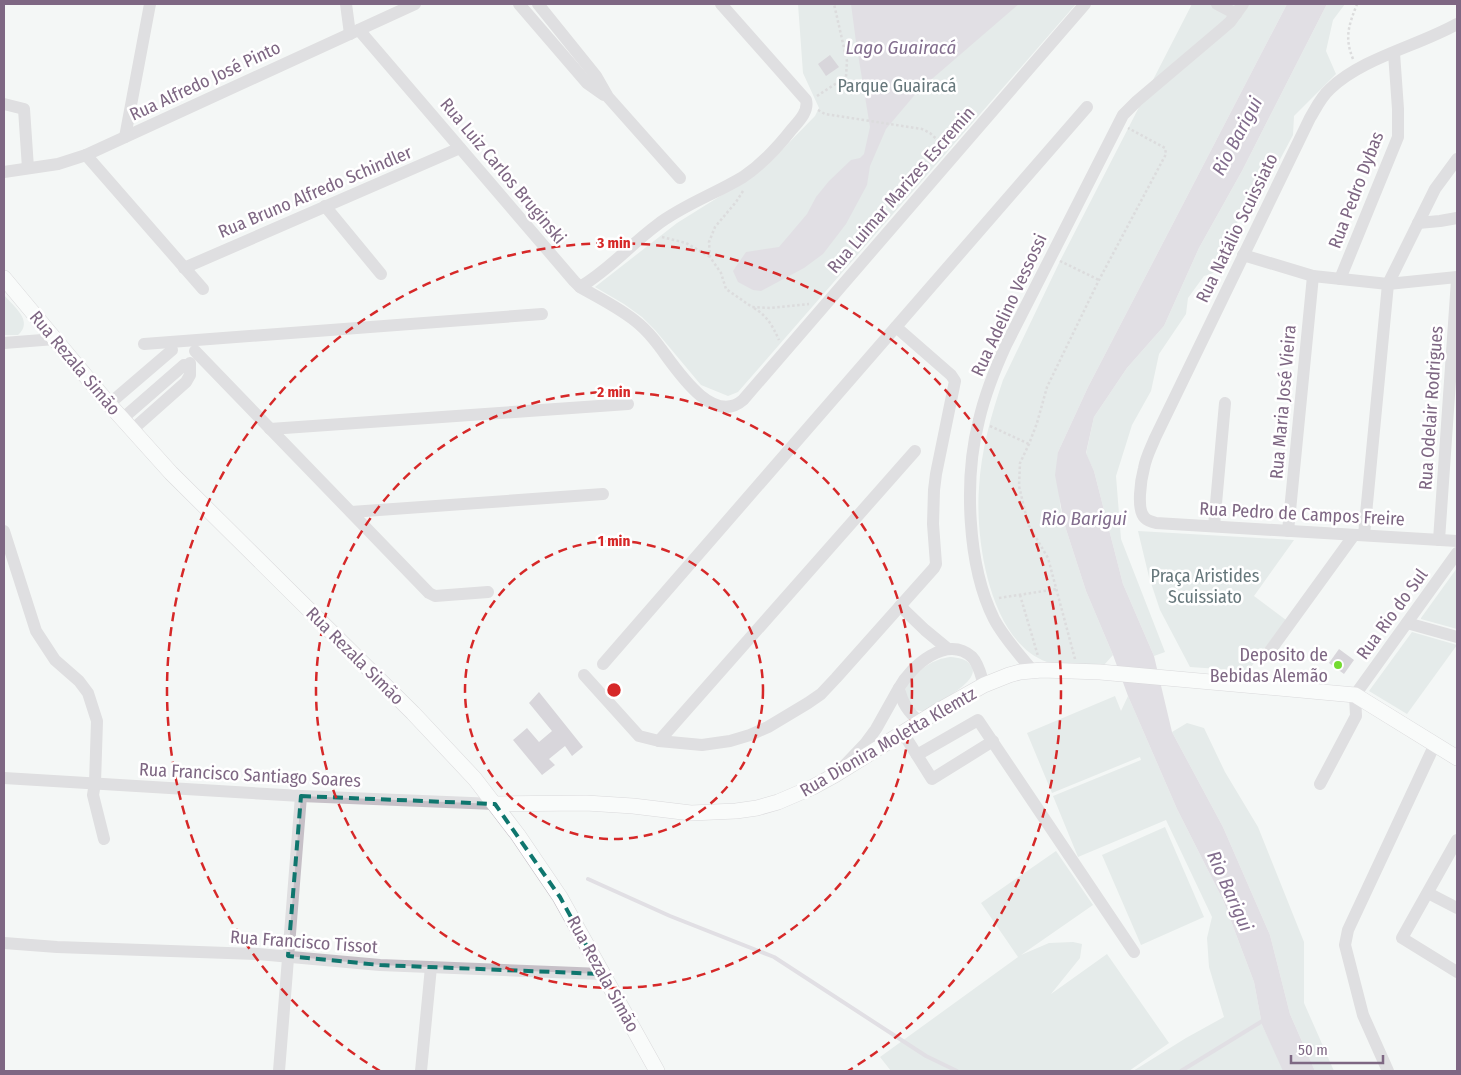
<svg xmlns="http://www.w3.org/2000/svg" width="1461" height="1075" font-family="'Fira Sans Condensed',sans-serif">
<style>
.green{fill:#d3dbdb}
.water{fill:#cac2ce}
.lines{fill:none;stroke-linecap:round;stroke-linejoin:round}
.stream{stroke:#cac2ce;stroke-width:4}
.building{fill:#b6adba}
.major-casing{stroke:#bbb5bd;stroke-width:16}
.path{stroke:#bebabf;stroke-width:2.5;stroke-dasharray:2.5 2.5;stroke-linecap:butt}
.minor{stroke:#c6c0c7;stroke-width:12}
.major{stroke:#fff;stroke-width:15}
.marked{fill:none;stroke:#0f766e;stroke-width:4;stroke-dasharray:10 6;stroke-linejoin:round}
.ring{fill:none;stroke:#d62828;stroke-width:2.5;stroke-dasharray:9 6}
.poi-dot{fill:#74db30;stroke:#fff;stroke-width:2}
.labels{text-anchor:middle;dominant-baseline:central;stroke-width:5;stroke-linejoin:round;paint-order:stroke}
.street-label{font-size:18px;fill:#7e6783;stroke:#fff}
.park-label{font-size:18px;fill:#66777b;stroke:#fff}
.poi-label{font-size:18px;fill:#7e6783;stroke:#fff;text-anchor:end}
.water-label{font-size:19px;font-style:italic;fill:#826d8d;stroke:#fff}
.centre{fill:#d62828;stroke:#fff;stroke-width:2.5}
.ring-label{font-size:15px;text-anchor:middle;font-weight:bold;fill:#d62828;stroke:#fff;stroke-width:5;stroke-linejoin:round;paint-order:stroke}
</style>
<rect width="100%" height="100%" fill="#f4f7f5"/>
<g class="green">
<polygon points="798,4 1076,4 738,392 728,396 701,385 655,330 642,317 624,304 595,287 677,223 754,175 772,160 815,116 819,108 803,73"/>
<path d="M1192,4h95l-199,383 -30,65 2,53 4,18 22,68 27,64 -9,10c-12,0 -25,-1 -38,-1 -6,-1 -13,0 -19,-2 -57,-20 -72,-122 -68,-174 2,-37 12,-73 24,-108l58,-121z"/>
<polygon points="1327,4 1345,4 1333,20 1326,51 1336,74 1294,116 1293,135 1268,182 1251,210 1242,214 1224,247 1227,257 1220,271 1204,276 1188,298 1186,314 1159,354 1151,391 1132,425 1116,476 1121,539 1165,652 1154,656 1123,584 1094,471 1086,454 1094,417 1127,368 1164,326 1199,248 1242,171"/>
<path d="M4,295c10,12 30,26 14,40h-14z"/>
<polygon points="1138,531 1294,540 1254,596 1286,620 1248,671 1190,667 1160,610 1149,577"/>
<polygon points="1457,568 1457,629 1421,619 1421,618"/>
<polygon points="1412,632 1457,645 1407,714 1369,691"/>
<path d="M950,657c9,1 16,1 21,9 12,15 -37,38 -47,45 -7,0 -10,-1 -14,-7 -1,-2 -3,-4 -4,-7 -5,-15 20,-33 32,-37 4,-2 8,-2 12,-3z"/>
<polygon points="1115,696 1121,711 1128,696 1177,809 1223,900 1254,982 1262,1025 1284,1071 1133,1071 1186,1038 1224,1017 1209,967 1207,938 1212,917 1166,820 1078,857 1053,796 1141,760 1140,757 1052,793 1027,733"/>
<polygon points="1187,723 1204,728 1225,772 1258,827 1304,942 1304,1003 1334,1071 1315,1071 1290,1014 1270,935 1223,827 1172,732"/>
<polygon points="1165,827 1204,917 1141,945 1102,855"/>
<polygon points="1056,851 1093,905 1021,955 1049,943 1073,942 1082,944 1080,958 1051,994 1107,954 1169,1043 1129,1071 891,1071 880,1057 1018,957 981,903"/>
</g>
<g class="water">
<polygon points="851,4 1019,4 918,91 886,129 870,166 867,185 846,224 823,254 804,268 761,291 753,290 738,282 733,271 746,252 779,247 807,214 816,197 829,181 851,160 860,158 864,154 870,127 856,42"/>
<polygon points="1287,4 1327,4 1242,171 1199,248 1164,326 1127,368 1094,417 1086,453 1094,471 1123,584 1154,656 1172,732 1223,827 1270,935 1290,1014 1315,1071 1283,1071 1262,1025 1254,982 1223,900 1177,809 1128,696 1113,655 1086,591 1064,523 1055,475 1058,452 1088,387"/>
</g>
<g class="lines">
<g class="stream">
<polyline points="588,879 670,916 774,957 926,1056 957,1071"/>
<polyline points="1181,1071 1264,1020"/>
</g>
</g>
<g class="building">
<polygon points="830,55 839,67 826,76 818,64"/>
<polygon points="1339,649 1354,660 1344,674 1329,663"/>
<polygon points="539,692 583,747 572,756 565,746 549,759 555,765 542,775 513,740 527,728 539,742 552,731 529,703"/>
</g>
<g class="lines">
<defs>
<g id="major">
<polyline points="4,278 109,404 171,473 413,713 475,779 518,835 560,897 657,1071"/>
<polyline points="495,804 586,803 633,806 691,813 736,811 757,808 778,802 813,787 835,775 936,712 984,685 1009,675 1020,672 1042,670 1100,672 1355,695 1457,758"/>
</g>
</defs>
<use href="#major" class="major-casing"/>
<g class="path">
<path d="M1353,59c-9,-22 -4,-34 4,-55"/>
<polyline points="817,96 846,77 847,61 834,4"/>
<polyline points="818,110 825,114 922,129 930,133 946,148"/>
<polyline points="743,191 736,202 715,227 709,242 710,257 721,273 726,289 752,307 770,308 809,304"/>
<polyline points="662,237 686,243 710,257"/>
<polyline points="1060,261 1099,280"/>
<path d="M754,308c14,9 18,17 25,32"/>
<polyline points="990,426 1029,444"/>
<polyline points="1020,595 1038,656"/>
<polyline points="999,598 1057,589"/>
<polyline points="1075,659 1048,558 1028,524 1019,486 1020,463 1029,444 1037,423 1047,387 1099,280 1166,154 1165,148 1128,128"/>
</g>
<g class="minor">
<polyline points="346,4 350,34"/>
<polyline points="519,4 587,83 604,95"/>
<polyline points="538,4 596,76 608,97 680,178"/>
<polyline points="1217,4 1236,14"/>
<path d="M1457,24c-39,22 -95,34 -127,65 -9,8 -14,19 -20,29l-155,320c-4,10 -9,19 -11,30 -3,11 -8,42 1,50 3,3 7,4 11,5l301,18"/>
<path d="M359,30l215,251 6,6c19,11 42,22 59,37 7,6 14,14 20,22 16,21 53,81 84,54l342,-396"/>
<polyline points="4,104 24,109 28,168"/>
<polyline points="125,137 150,4"/>
<polyline points="86,155 203,289"/>
<polyline points="4,172 58,164 86,155 415,4"/>
<polyline points="325,206 381,274"/>
<polyline points="1418,223 1440,221 1457,218"/>
<polyline points="1243,255 1313,276 1388,284 1457,277"/>
<polyline points="184,268 460,148"/>
<polyline points="1340,279 1398,137 1398,109 1394,53"/>
<path d="M580,287c29,-17 50,-42 77,-62 26,-20 58,-31 86,-48 19,-13 35,-30 49,-48 7,-8 17,-18 14,-29l-85,-96"/>
<polyline points="4,343 55,339"/>
<polyline points="144,344 542,314"/>
<polyline points="195,351 429,593 435,596 488,592"/>
<polyline points="109,404 172,350"/>
<polyline points="122,419 184,365"/>
<polyline points="270,429 628,404"/>
<polyline points="132,430 186,382 190,375 190,363"/>
<polyline points="351,512 603,494"/>
<polyline points="1214,526 1225,403"/>
<polyline points="4,531 36,631 55,660 79,681 88,693 97,721 95,783 93,795 104,839"/>
<polyline points="1288,531 1313,276"/>
<polyline points="1364,535 1388,284 1435,189 1457,159"/>
<polyline points="1439,540 1457,280"/>
<polyline points="900,606 925,630 948,649"/>
<polyline points="1407,623 1457,637"/>
<polyline points="1267,655 1354,535"/>
<polyline points="603,664 1087,107"/>
<path d="M1033,671c-14,-17 -29,-33 -39,-52 -27,-54 -30,-141 -15,-199 6,-26 16,-51 27,-75l117,-230 14,-14 85,-72 8,-7 13,-18"/>
<polyline points="584,675 639,736 659,741 702,745 730,741 750,735 768,727 808,703 821,694 836,678 934,568 936,564 933,524 934,490 936,474 955,381 951,375 896,327"/>
<path d="M920,722c-12,-10 -18,-19 -21,-34 12,-22 48,-54 73,-31 7,7 9,19 12,28"/>
<polyline points="903,733 932,779 993,741"/>
<polyline points="659,741 915,451"/>
<polyline points="917,755 978,720 1134,952"/>
<polyline points="845,765 865,744 876,729 899,688"/>
<polyline points="4,778 301,796 495,804"/>
<polyline points="1320,784 1356,716 1355,695 1457,553"/>
<polyline points="1457,840 1402,938 1457,972"/>
<polyline points="1428,893 1457,908"/>
<polyline points="4,943 57,947 258,954 380,965 602,974"/>
<polyline points="279,1071 301,796"/>
<polyline points="421,1071 431,967"/>
<polyline points="1388,1071 1363,1015 1345,945 1348,930 1435,744"/>
</g>
<use href="#major" class="major"/>
</g>
<path d="M0 0H1461V1075H0ZM301,796l194,8 65,93 42,77 -222,-9 -92,-9z" fill="#f4f7f5" fill-opacity=".55" fill-rule="evenodd"/>
<path class="marked" d="M301,796l194,8 65,93 42,77 -222,-9 -92,-9z"/>
<g class="ring">
<circle cx="614" cy="690" r="149"/>
<circle cx="614" cy="690" r="298"/>
<path d="M380 1071A447 447 0 1 1 848 1071"/>
</g>
<circle class="poi-dot" cx="1338" cy="665" r="5"/>
<g class="labels">
<g class="street-label">
<text transform="translate(205 81) rotate(-25)">Rua Alfredo José Pinto</text>
<text transform="translate(503 171) rotate(50)">Rua Luiz Carlos Bruginski</text>
<text transform="translate(901 190) rotate(-49)">Rua Luimar Marizes Escremin</text>
<text transform="translate(1356 190) rotate(-69)">Rua Pedro Dybas</text>
<text transform="translate(315 192) rotate(-23)">Rua Bruno Alfredo Schindler</text>
<text transform="translate(1237 228) rotate(-64)">Rua Natálio Scuissiato</text>
<text transform="translate(1009 305) rotate(-65)">Rua Adelino Vessossi</text>
<text transform="translate(75 363) rotate(50)">Rua Rezala Simão</text>
<text transform="translate(1283 402) rotate(-85)">Rua Maria José Vieira</text>
<text transform="translate(1431 408) rotate(-86)">Rua Odelair Rodrigues</text>
<text transform="translate(1302 514) rotate(3)">Rua Pedro de Campos Freire</text>
<text transform="translate(1392 614) rotate(-54)">Rua Rio do Sul</text>
<text transform="translate(355 656) rotate(45)">Rua Rezala Simão</text>
<text transform="translate(888 742) rotate(-30)">Rua Dionira Moletta Klemtz</text>
<text transform="translate(250 775) rotate(3)">Rua Francisco Santiago Soares</text>
<text transform="translate(304 942) rotate(4)">Rua Francisco Tissot</text>
<text transform="translate(603 974) rotate(61)">Rua Rezala Simão</text>
</g>
<g class="park-label">
<text x="897" y="86">Parque Guairacá</text>
<text x="1205" y="576">Praça Aristides<tspan x="1205" dy="21">Scuissiato</tspan></text>
</g>
<g class="poi-label">
<text x="1328" y="655">Deposito de<tspan x="1328" dy="21">Bebidas Alemão</tspan></text>
</g>
<g class="water-label">
<text x="901" y="47">Lago Guairacá</text>
<text transform="translate(1237 136) rotate(-62)">Rio Barigui</text>
<text x="1084" y="518">Rio Barigui</text>
<text transform="translate(1230 891) rotate(66)">Rio Barigui</text>
</g>
</g>
<circle cx="614" cy="690" r="8" class="centre"/>
<g class="ring-label">
<text x="614" y="248">3 min</text>
<text x="614" y="397">2 min</text>
<text x="614" y="546">1 min</text>
</g>
<rect width="1461" height="1075" fill="none" stroke="#7e6783" stroke-width="10"/>
<path d="M1291 1055v8h92v-8" fill="none" stroke="#7e6783" stroke-width="2.5"/>
<text x="1298" y="1055" font-size="15" fill="#7e6783" stroke="#ffffff" stroke-width="4" paint-order="stroke">50 m</text>
</svg>
